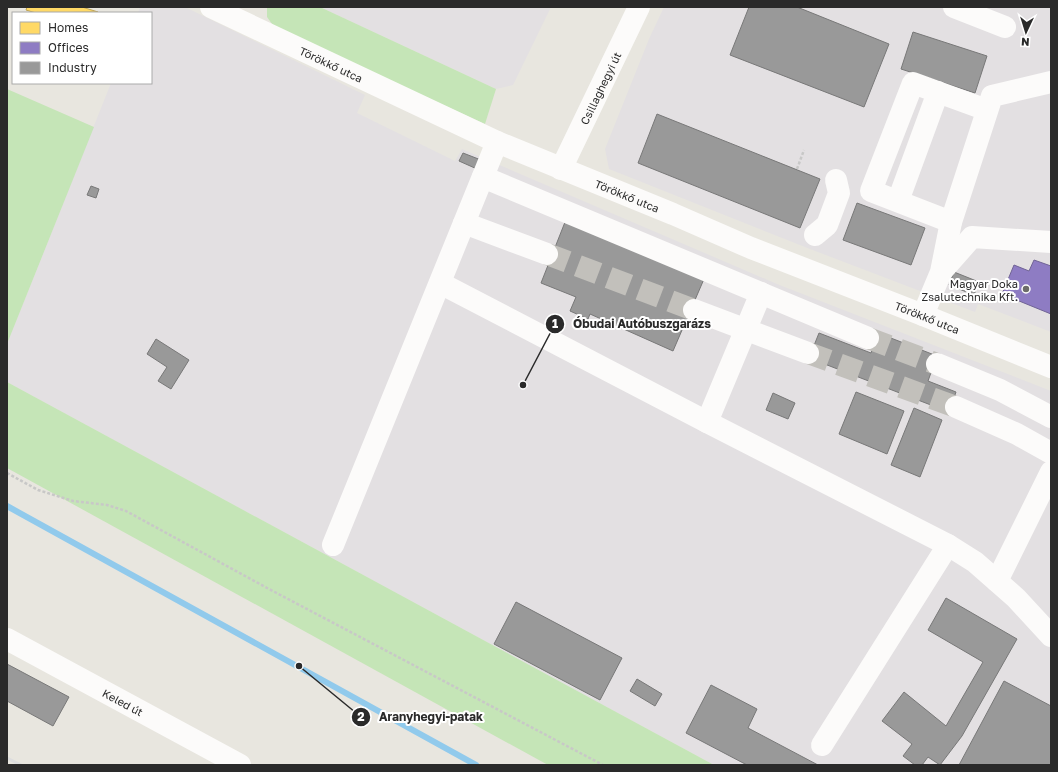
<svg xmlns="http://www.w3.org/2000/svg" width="1058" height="772" font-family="'Golos Text',sans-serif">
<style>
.industrial{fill:#e3e0e2}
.green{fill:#c5e5b7}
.homes{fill:#ffd966;stroke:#bfa454}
.offices{fill:#8e7cc3;stroke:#706395}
.industry{fill:#999;stroke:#787878}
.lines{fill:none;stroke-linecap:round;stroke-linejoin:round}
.stream{stroke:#91caec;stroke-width:6}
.minor-tunnel{stroke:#c2c0bb;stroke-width:22;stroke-dasharray:22 11;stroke-linecap:butt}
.path{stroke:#c8c8c7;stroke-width:2.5;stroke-dasharray:3 2;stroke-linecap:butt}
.minor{stroke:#fcfbfa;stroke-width:22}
.rail{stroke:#ddddde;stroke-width:3}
.poi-dot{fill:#6c6c69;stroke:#fff;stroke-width:1.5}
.labels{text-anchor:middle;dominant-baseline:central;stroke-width:4;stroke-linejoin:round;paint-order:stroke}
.street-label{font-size:11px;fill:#2a2a2a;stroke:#fff}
.poi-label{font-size:11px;fill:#2a2a2a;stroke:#fff;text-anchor:end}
.leader{fill:none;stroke:#2a2a2a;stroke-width:1.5}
.callout-dot{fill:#2a2a2a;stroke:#fff;stroke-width:1.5}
.mark-label{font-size:12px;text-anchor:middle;font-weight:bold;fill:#fff}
.callout-label{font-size:12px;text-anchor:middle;font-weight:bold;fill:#2a2a2a;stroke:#fff;stroke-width:4;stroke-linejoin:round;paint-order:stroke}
</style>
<rect width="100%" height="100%" fill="#e8e6df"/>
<g class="industrial">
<polygon points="140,7 185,7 365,95 357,113 455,161 462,149 777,284 1051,391 1051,765 714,765 7,382 7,344 111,83 151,83 151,13 138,13"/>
<polygon points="320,7 551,7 513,85 496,89"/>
<polygon points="664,7 1051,7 1051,332 978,304 975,312 810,249 609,169 605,149 649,39"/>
</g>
<g class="green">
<polygon points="267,7 320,7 496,89 485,124 275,28 267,17"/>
<polygon points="7,89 94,127 7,344"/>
<polygon points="7,382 714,765 548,765 7,468"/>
</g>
<polygon class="homes" points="27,7 82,7 98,12 36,13 26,10"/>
<polygon class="offices" points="1034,260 1051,266 1051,314 1002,294 1014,265 1029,271"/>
<g class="industry">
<polygon points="749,7 797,7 889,44 864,107 730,55"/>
<polygon points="913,32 987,56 975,93 901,69"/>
<polygon points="657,114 820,179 800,228 638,163"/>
<polygon points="463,153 481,160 477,169 459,161"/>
<polygon points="91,186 99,189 96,198 87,195"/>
<polygon points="857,203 925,228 911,265 843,240"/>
<polygon points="567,217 704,279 673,351 590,314 588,319 570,311 576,297 541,283"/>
<polygon points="954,272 979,282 974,295 949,285"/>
<polygon points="819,333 871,353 878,333 937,356 928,381 956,392 949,412 809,358"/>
<polygon points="156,339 189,360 171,389 158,381 167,367 147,354"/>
<polygon points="856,392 904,411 887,454 839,434"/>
<polygon points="773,393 795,403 788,419 766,410"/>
<polygon points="914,408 942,420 920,477 891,465"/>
<polygon points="946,598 1017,639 962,736 940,765 928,757 922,765 915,765 903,756 912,744 882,721 904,692 946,726 983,662 928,630"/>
<polygon points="516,602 622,658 600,700 494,644"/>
<polygon points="7,664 69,697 53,726 7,701"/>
<polygon points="637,679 662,694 655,706 630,691"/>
<polygon points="1004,681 1051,706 1051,765 959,765"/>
<polygon points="711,685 757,709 748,728 818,765 747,765 686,733"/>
</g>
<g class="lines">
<polyline class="stream" points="7,506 476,765"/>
<g class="minor-tunnel">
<polyline points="547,254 694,310"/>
<polyline points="868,338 937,364"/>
<polyline points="808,353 956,407"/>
</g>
<g class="path">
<polyline points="797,169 804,150"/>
<polyline points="7,473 38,490 73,501 107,505 126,511 269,589 603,765"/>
</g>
<g class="minor">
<path id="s1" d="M211,7l286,135 176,72 78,34 172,67 128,52"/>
<polyline points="954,7 1005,27"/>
<path id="s2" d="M561,169l78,-162"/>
<polyline points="483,177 868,338"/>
<polyline points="898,201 938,92"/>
<polyline points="951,222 871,191 913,83 987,110"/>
<polyline points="464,223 547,254"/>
<polyline points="815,235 827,225 839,193 836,180"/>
<polyline points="942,271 972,237 1051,242"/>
<polyline points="440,283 707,422 948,545 975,562 1016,598 1051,636"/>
<polyline points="694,310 808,353"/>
<polyline points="923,315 941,272 951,222 992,96 1051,82"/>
<polyline points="937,364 1000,390 1051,417"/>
<polyline points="956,407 1017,434 1051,453"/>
<polyline points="707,422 761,293"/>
<polyline points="333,545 497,142"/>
<polyline points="997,581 1051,472"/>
<path id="s3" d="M7,639l233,126"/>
<polyline points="822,745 948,545"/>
</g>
<polyline class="rail" points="7,758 21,765"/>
</g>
<circle class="poi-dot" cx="1026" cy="289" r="4"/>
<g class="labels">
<g class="street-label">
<text stroke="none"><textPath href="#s1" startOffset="133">Törökkő utca</textPath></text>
<text stroke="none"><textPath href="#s2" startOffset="90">Csillaghegyi út</textPath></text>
<text stroke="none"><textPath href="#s1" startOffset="457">Törökkő utca</textPath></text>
<text stroke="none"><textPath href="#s1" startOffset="781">Törökkő utca</textPath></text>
<text stroke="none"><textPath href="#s3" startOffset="132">Keled út</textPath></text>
</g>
<g class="poi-label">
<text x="1018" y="283">Magyar Doka<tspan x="1018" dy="13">Zsalutechnika Kft.</tspan></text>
</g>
</g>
<path class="leader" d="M523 385L555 324M299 666L361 717"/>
<g class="callout-dot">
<circle cx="523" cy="385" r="4"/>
<circle cx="299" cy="666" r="4"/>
<circle cx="555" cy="324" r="10"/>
<circle cx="361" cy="717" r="10"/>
</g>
<g class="mark-label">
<text x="555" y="328">1</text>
<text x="361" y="721">2</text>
</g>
<g class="callout-label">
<text x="642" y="328">Óbudai Autóbuszgarázs</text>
<text x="431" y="721">Aranyhegyi-patak</text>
</g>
<rect width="1058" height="772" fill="none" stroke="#2a2a2a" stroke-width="16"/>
<rect x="12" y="12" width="140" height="72" fill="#ffffff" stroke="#aaaaaa"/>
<rect x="20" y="22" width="20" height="12" fill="#ffd966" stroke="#aaaaaa"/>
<text x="48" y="32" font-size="12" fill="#2a2a2a">Homes</text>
<rect x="20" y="42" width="20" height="12" fill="#8e7cc3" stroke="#aaaaaa"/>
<text x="48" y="52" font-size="12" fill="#2a2a2a">Offices</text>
<rect x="20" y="62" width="20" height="12" fill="#999999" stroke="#aaaaaa"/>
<text x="48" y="72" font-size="12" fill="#2a2a2a">Industry</text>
<g transform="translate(1026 32) rotate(184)" stroke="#ffffff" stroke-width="3" paint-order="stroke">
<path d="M0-3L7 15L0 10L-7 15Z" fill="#2a2a2a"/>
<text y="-6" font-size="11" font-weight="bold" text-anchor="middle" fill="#2a2a2a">N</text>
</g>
</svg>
